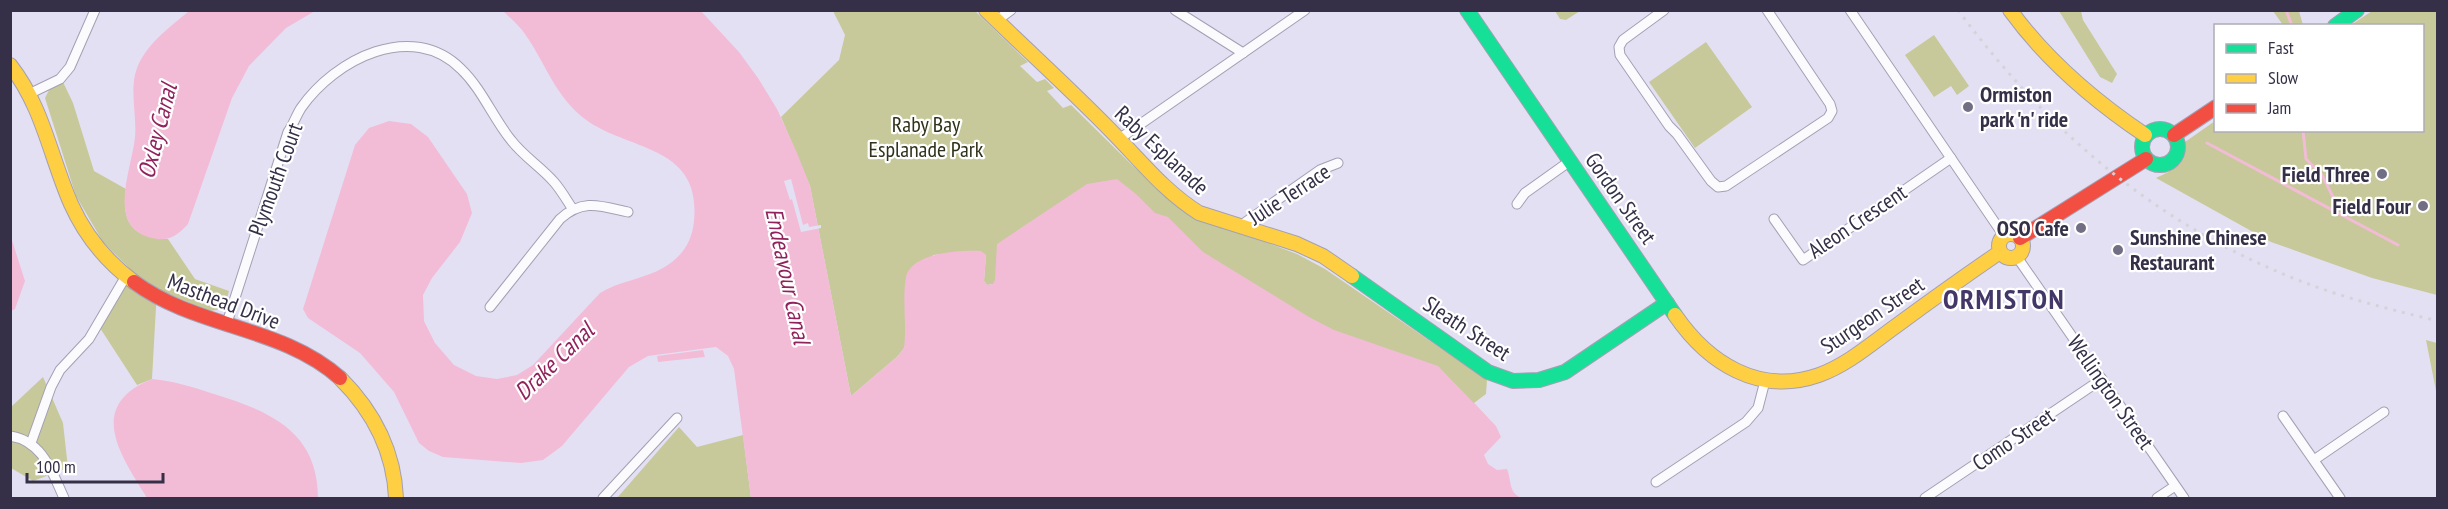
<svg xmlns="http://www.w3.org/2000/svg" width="2448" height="509" font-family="'PT Sans Narrow',sans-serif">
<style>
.green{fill:#c7c99a}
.water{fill:#f2bcd7}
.pier{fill:#e4e0f4}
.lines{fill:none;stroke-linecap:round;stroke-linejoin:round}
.stream{stroke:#f2bcd7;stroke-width:3}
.street-casing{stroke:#a4a0b3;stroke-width:11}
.fast-casing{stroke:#a4a0b3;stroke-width:16}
.slow-casing{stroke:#a4a0b3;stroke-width:16}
.jam-casing{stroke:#a4a0b3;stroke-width:16}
.street{stroke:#fbfafd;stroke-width:9}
.fast{stroke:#16e098;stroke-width:14}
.slow{stroke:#ffcf43;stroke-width:14}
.jam{stroke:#f24e42;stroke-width:14}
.rail{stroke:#d5d3da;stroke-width:3;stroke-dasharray:3 6;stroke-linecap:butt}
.poi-dot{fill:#726e84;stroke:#fff;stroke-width:2}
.labels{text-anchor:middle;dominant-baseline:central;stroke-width:4.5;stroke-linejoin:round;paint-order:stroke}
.poi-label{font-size:22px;font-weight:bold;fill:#353047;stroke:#fff;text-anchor:end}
.park-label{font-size:22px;fill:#30321b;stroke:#fff}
.street-label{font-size:22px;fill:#353047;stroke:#fff}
.water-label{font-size:24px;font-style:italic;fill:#90225c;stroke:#fff}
.district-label{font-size:28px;font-weight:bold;letter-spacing:1.5px;fill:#433768;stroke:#fff}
</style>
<rect width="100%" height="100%" fill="#e4e0f4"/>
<g class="green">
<polygon points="833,11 975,11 1028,62 1020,66 1037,82 1045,79 1054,88 1047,91 1063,108 1071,105 1132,165 1184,211 1297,254 1325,269 1487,380 1486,394 1474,403 1488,418 993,284 987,285 984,281 986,255 971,251 933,255 904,348 898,356 851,396 810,186 781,117 839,60 845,35"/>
<polygon points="1555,11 1555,10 1580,11 1566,20 1560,19"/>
<polygon points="2059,11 2081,11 2083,20 2117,74 2112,83 2100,77"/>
<polygon points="2273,11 2299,11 2303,25 2283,25"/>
<path d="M2372,11h65v284l-65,-17 -101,-36 -115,-64c20,-9 28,-13 29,-36l30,-21 1,9h206v-104l-71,-1z"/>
<polygon points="1934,35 1969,86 1957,95 1951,86 1934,97 1905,55"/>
<polygon points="1706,42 1752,107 1695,148 1649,82"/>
<path d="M63,82l10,21 21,68 32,18c-5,34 7,49 42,50l27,40 34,12 -4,15 -8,4 -8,1 -52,-22 -5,90 -15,6 -37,-57 33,-56 -30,-30 -27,-46 -31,-98 4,-8z"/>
<polygon points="2426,340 2437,343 2437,396"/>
<polygon points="43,377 63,423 68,468 33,481 11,468 11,407"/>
<polygon points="679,427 697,447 743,435 751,498 617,498"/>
</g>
<g class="water">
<path d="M189,11h126l-29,17 -37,38 -17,32 -44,126c-11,12 -20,18 -36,14 -47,-11 -20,-69 -17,-101 2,-21 -6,-49 2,-69 10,-25 32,-40 52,-57z"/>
<path d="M503,11h198l38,41 19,26 19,31 20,44 13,33 41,210 47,-40 6,-8c3,-23 -2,-48 2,-71 6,-25 55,-27 75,-26l5,4 -2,26 3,4 6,-1 2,-4 2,-36 90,-60 30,-5 19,15 19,19 13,4 35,35 106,65 25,13 104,36 58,60 5,11 -17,18 4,9 9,6 10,-1c5,12 1,24 15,29h-771l-17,-129 -6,-13 -12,-9 -68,9 -19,11 -67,79 -19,14 -22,3 -78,-6 -14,-6 -10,-8 -25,-51 -34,-39 -52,-35 -5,-9 52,-164 14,-17 20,-7 22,3 17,13 39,57 5,19 -12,29 -28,36 -9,17 1,26 11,22 19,22 22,11 21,3 20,-4 16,-10 67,-72c19,-12 44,-14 63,-25 19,-11 29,-26 31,-47 8,-79 -70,-69 -113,-105 -29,-25 -37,-57 -59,-86 -6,-7 -13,-13 -19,-19z"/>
<polygon points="10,234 25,281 15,309 11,311"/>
<polygon points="703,350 705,357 658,362 657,356"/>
<path d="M152,379c22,2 41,8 62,15 55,17 104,37 104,104h-171c-26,-42 -62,-92 5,-119z"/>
</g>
<polygon class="pier" points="791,179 803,225 808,223 809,227 821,225 821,228 801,232 792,199 790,200 784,181"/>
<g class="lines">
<g class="stream">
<polyline points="2286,10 2292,26"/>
<polyline points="2303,130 2306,159 2322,175 2335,201 2336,212"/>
<polyline points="2207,143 2398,245"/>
</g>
<defs>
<g id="street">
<polyline points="1175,10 1243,53"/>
<polyline points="1664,10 1623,40 1619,47 1620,55 1669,126 1677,134 1711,181 1718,187 1726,186 1828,118 1832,111 1830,104 1767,10"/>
<polyline points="1850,10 2004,236"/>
<polyline points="996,21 1011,10"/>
<polyline points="31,93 60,79 70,67 95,10"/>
<polyline points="1119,139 1305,10"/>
<polyline points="1517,204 1525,193 1570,161"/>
<polyline points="1774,219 1803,260 1951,158"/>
<polyline points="1240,226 1320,170 1338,163"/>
<polyline points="2017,257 2184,498"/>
<path d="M490,307l70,-88c23,-21 41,-13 68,-7"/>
<path d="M226,326l62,-194c5,-7 8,-16 13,-24 34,-49 111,-88 160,-39 21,20 32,49 50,71 12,16 30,27 43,42 7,8 12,17 18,26"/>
<polyline points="2283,416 2340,498"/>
<path d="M10,436c33,5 42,36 54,62"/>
<polyline points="31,443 51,387 60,370 89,339 126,276"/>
<polyline points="2314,460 2384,412"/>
<polyline points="1656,482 1746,422 1758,408 1765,381"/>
<polyline points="603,498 677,418"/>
<polyline points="1925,498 2102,379"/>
<polyline points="2157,498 2175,486"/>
</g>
<g id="fast">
<polyline points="1467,10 1675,315"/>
<polyline points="2335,26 2357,10"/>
<circle cx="2160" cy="147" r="18"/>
<polyline points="1352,276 1488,372 1513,381 1539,380 1565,372 1667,303"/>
</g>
<g id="slow">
<path d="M986,10c44,43 90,84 132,128 26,27 49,55 81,75l98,31 26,12 29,20"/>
<path d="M2010,10c37,51 83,90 135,125"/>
<path d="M10,65c33,42 40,91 61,139 14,31 36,58 63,78"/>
<circle cx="2011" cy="246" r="12"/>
<path d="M1675,315c33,48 84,81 144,60 28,-10 52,-31 77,-49 34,-25 69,-50 104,-74"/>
<path d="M340,378c33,33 54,73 56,120"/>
</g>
<g id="jam">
<polyline points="2174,135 2216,107"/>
<polyline points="2020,238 2146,159"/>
<path d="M134,282c62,46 148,44 206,96"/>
</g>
</defs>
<use href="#street" class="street-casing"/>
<use href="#fast" class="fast-casing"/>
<use href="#slow" class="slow-casing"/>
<use href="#jam" class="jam-casing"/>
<use href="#street" class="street"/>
<use href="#fast" class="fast"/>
<use href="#slow" class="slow"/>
<use href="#jam" class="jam"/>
<path class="rail" d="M1958,10c97,131 215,228 370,281 36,12 73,21 110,30"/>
</g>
<g class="poi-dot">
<circle cx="1968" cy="107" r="6"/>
<circle cx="2382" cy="174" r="6"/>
<circle cx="2423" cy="206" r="6"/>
<circle cx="2081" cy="228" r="6"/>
<circle cx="2118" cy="250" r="6"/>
</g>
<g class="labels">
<g class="poi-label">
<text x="1980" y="94" text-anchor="start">Ormiston<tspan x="1980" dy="25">park 'n' ride</tspan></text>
<text x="2370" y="174">Field Three</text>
<text x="2411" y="206">Field Four</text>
<text x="2069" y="228">OSO Cafe</text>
<text x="2130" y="237" text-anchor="start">Sunshine Chinese<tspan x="2130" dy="25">Restaurant</tspan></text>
</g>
<g class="park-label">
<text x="926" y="124">Raby Bay<tspan x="926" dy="25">Esplanade Park</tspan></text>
</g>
<g class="street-label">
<text transform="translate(1162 150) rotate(43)">Raby Esplanade</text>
<text transform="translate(275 179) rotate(-70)">Plymouth Court</text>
<text transform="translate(1289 194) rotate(-33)">Julie Terrace</text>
<text transform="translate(1621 198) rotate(55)">Gordon Street</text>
<text transform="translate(1857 221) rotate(-34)">Aleon Crescent</text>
<text transform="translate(224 301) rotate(21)">Masthead Drive</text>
<text transform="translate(1872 315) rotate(-34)">Sturgeon Street</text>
<text transform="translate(1467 328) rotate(33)">Sleath Street</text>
<text transform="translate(2111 392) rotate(55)">Wellington Street</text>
<text transform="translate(2013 439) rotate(-34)">Como Street</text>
</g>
<g class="water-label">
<text transform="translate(157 131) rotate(-76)">Oxley Canal</text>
<text transform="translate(788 276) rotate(78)">Endeavour Canal</text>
<text transform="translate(554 361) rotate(-44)">Drake Canal</text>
</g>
<g class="district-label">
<text x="2004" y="298">ORMISTON</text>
</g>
</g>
<rect width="2448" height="509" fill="none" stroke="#353047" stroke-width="24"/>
<rect x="2214" y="24" width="210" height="108" fill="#ffffff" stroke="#aeacb5" stroke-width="1.5"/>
<rect x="2226" y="44" width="30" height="9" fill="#16e098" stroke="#aeacb5" stroke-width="1.5"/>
<text x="2268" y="54" font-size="18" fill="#353047">Fast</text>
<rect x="2226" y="74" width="30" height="9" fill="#ffcf43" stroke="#aeacb5" stroke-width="1.5"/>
<text x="2268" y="84" font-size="18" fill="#353047">Slow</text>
<rect x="2226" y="104" width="30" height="9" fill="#f24e42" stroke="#aeacb5" stroke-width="1.5"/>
<text x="2268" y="114" font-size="18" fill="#353047">Jam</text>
<path d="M27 473v9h136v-9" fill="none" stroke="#353047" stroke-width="3"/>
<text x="36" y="473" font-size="18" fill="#353047" stroke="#ffffff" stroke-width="4.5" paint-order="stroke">100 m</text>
</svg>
